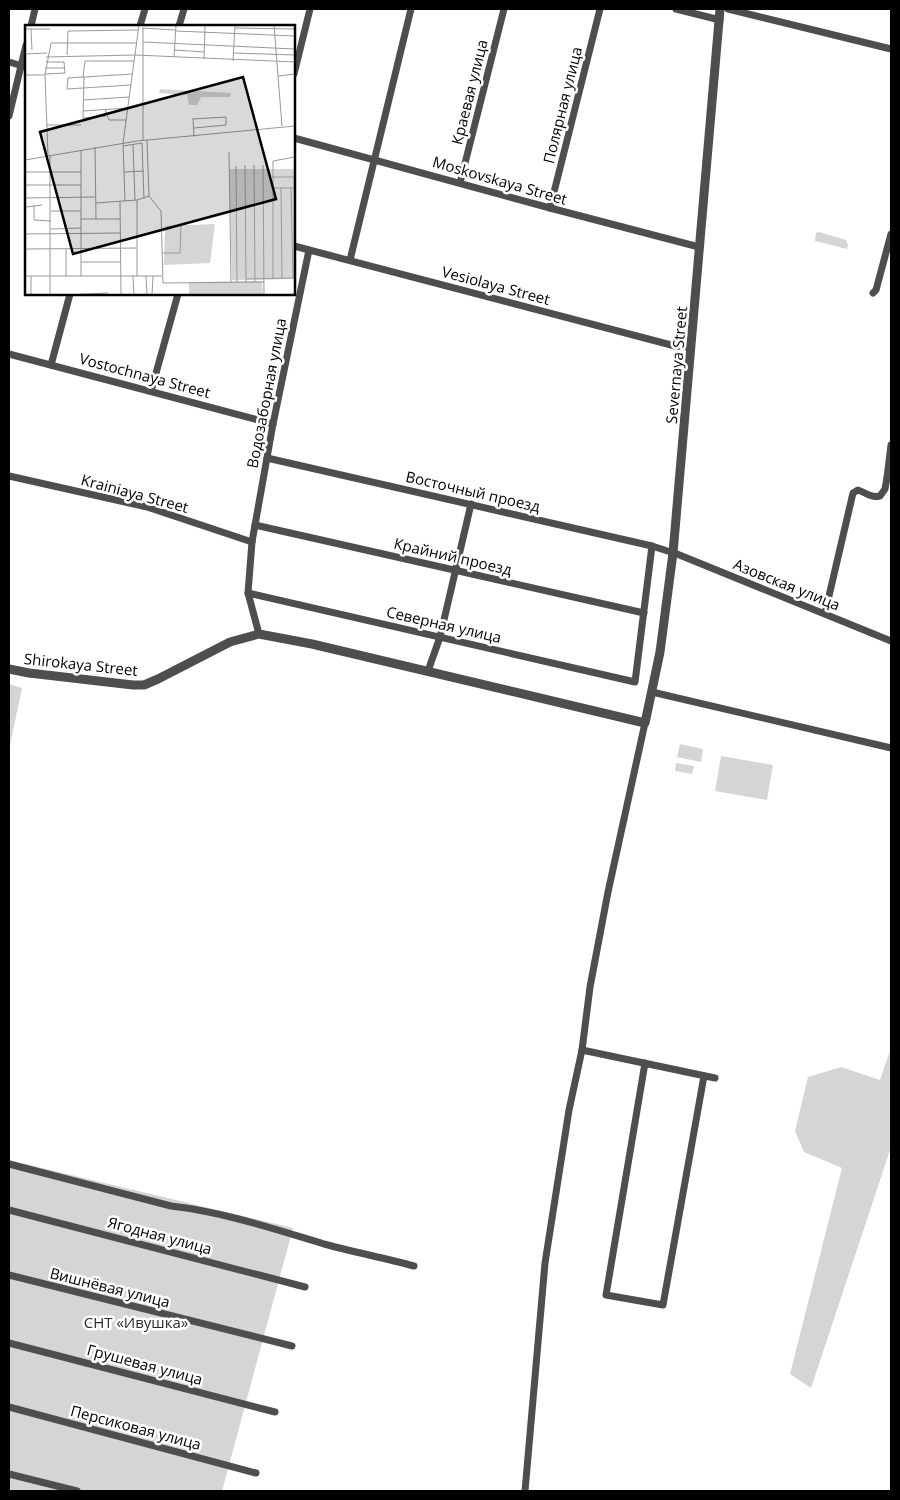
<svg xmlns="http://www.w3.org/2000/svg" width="900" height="1500" font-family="'Open Sans',sans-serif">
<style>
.green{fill:#d5d5d5}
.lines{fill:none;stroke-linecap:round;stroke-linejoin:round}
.minor{stroke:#4e4e4e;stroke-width:7}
.tertiary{stroke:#4e4e4e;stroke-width:9}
.labels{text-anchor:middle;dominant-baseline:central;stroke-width:5;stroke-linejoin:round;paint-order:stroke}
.street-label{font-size:15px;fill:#000;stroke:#fff}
.park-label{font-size:15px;fill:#2c2c2c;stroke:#fff}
.inset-road{fill:none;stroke:#999;stroke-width:1}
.view{fill:#000;fill-opacity:0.15;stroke:#000;stroke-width:2.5}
.inset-edge{fill:none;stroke:#000;stroke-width:2.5}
</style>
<rect width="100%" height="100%" fill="#fff"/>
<g class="green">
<polygon points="819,232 846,240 848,245 847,249 815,241 816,233"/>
<polygon points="9,684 22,688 9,750"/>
<polygon points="680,744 703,749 701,762 677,757"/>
<polygon points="721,756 773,765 767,800 715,791"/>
<polygon points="676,763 694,766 692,774 675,771"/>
<polygon points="891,1048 891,1147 811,1388 790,1374 842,1168 804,1152 795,1131 808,1077 841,1067 880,1080"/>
<polygon points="9,1160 293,1228 222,1491 9,1491"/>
</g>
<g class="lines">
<g class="minor">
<polyline points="676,9 720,20"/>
<polyline points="728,9 891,49"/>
<polyline points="31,26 35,9"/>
<polyline points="140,26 145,9"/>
<polyline points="179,26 184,9"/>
<polyline points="9,62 26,67"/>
<polyline points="294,74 310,9"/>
<polyline points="9,116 26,45"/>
<polyline points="294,138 550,208 699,247"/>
<polyline points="460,183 504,9"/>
<polyline points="550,208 600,9"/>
<polyline points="294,246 675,346 691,347"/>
<polyline points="350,260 411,9"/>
<polyline points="873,293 876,290 891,234"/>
<polyline points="9,354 273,424"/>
<polyline points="51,365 70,294"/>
<polyline points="151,391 178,294"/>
<polyline points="267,458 652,546 677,554 891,641"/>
<polyline points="9,476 147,507 252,542"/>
<polyline points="887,478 891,445"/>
<polyline points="255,525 644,613"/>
<polyline points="248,593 635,682 652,546"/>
<path d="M825,613l28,-120 5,-3c9,3 12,8 22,6l5,-7 2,-11 4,1"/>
<polyline points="259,634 248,593 252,542 273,424 309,250"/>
<polyline points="428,671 440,637 471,504"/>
<polyline points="652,692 891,748"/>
<polyline points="582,1050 715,1078"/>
<polyline points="645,1063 606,1295 663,1305 704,1076"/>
<path d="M9,1164l162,42c53,6 103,23 153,38 30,8 60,14 90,22"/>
<polyline points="9,1210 305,1287"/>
<polyline points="9,1275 292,1346"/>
<polyline points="9,1343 275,1412"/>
<polyline points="9,1407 256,1473"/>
<polyline points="9,1474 77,1491"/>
<polyline points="525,1491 545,1263 569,1110 582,1050 590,987 608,892 645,723"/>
</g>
<polyline class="tertiary" points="9,669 29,673 133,685 144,685 158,679 230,642 259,634 312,644 645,723 660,652 673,553 720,9"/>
</g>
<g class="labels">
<g class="street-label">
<text transform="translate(469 92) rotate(-76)">Краевая улица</text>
<text transform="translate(562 105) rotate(-76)">Полярная улица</text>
<text transform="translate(500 180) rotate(16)">Moskovskaya Street</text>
<text transform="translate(496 285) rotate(15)">Vesiolaya Street</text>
<text transform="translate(676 365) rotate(-85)">Severnaya Street</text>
<text transform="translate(145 375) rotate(15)">Vostochnaya Street</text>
<text transform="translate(266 393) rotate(-79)">Водозаборная улица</text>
<text transform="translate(473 491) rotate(13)">Восточный проезд</text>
<text transform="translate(135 493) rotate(15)">Krainiaya Street</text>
<text transform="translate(453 556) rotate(13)">Крайний проезд</text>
<text transform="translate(787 584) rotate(22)">Азовская улица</text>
<text transform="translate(444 624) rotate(13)">Северная улица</text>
<text transform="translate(81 664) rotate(6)">Shirokaya Street</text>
<text transform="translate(160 1235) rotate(15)">Ягодная улица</text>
<text transform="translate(110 1287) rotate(14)">Вишнёвая улица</text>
<text transform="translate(145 1364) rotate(15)">Грушевая улица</text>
<text transform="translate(136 1427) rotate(15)">Персиковая улица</text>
</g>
<g class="park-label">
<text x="136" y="1322">СНТ «Ивушка»</text>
</g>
</g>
<g transform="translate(25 25)">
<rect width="270" height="270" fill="#fff"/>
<path d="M135,64l71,4 -1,4h-29l-4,8h-8l-2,-10 -28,-2zM204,144h66v110l-63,1zM190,199l-5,39 -46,2 1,-39zM237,256l1,14h-74v-13z" fill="#d5d5d5"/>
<path class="inset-road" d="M249,0l4,51 17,-2M117,3l34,2M118,3v112M210,3l60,1M0,4h25M6,4l1,21M151,6l119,5M118,17l152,7M150,25l29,2M208,28l62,2M0,29l22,-1M42,30l1,-24 70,-1M21,32l89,-2 160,7M149,32l2,-32M179,34l1,-34M208,36l2,-36M20,43h20M20,49l20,-1 -1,-11h-18M0,50h20M253,51l4,50M58,52l2,-16h49M59,52l-1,41 23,-2M106,60l-64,4 1,-11 64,-4M58,75l46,-3M80,84l4,11h17M58,86l45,-3M168,93l1,19M168,94l33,-2v8l-32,3M22,100h34M122,115l2,56M108,119l2,56M98,121l19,-3 2,56M70,122l1,72M56,125v126M204,127l2,130M25,130v140M23,131l-3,-81 6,-32h85M0,135l112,-19 158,-15M220,140l1,117M229,140l1,117M238,140l1,130M211,141l1,116M0,147h56M99,147l20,-1M247,152h23M0,160h56M247,163h23M256,163l1,90M266,163l2,90M124,171l12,15 2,72 101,-1M0,173l70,-1M112,175v76M95,176l1,94M100,176l-2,-58 16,-118M71,178l41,-3 12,-4M9,180v15l17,1M1,182l16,-2M26,186h30M56,194h39M26,204l30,-1M0,209l96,-1M0,224l112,-1M137,228h18l1,-28M56,237h39M0,251h137M6,251v19M41,251v-27M108,251l1,19M121,251l1,19M248,253v-117l22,-4M221,254l49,-1M42,270l41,-2M127,270l1,-19"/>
<path class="view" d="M218,52l33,122 -203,55 -33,-122z"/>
<rect width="270" height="270" class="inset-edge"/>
</g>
<rect width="900" height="1500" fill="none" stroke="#000000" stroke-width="20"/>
</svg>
